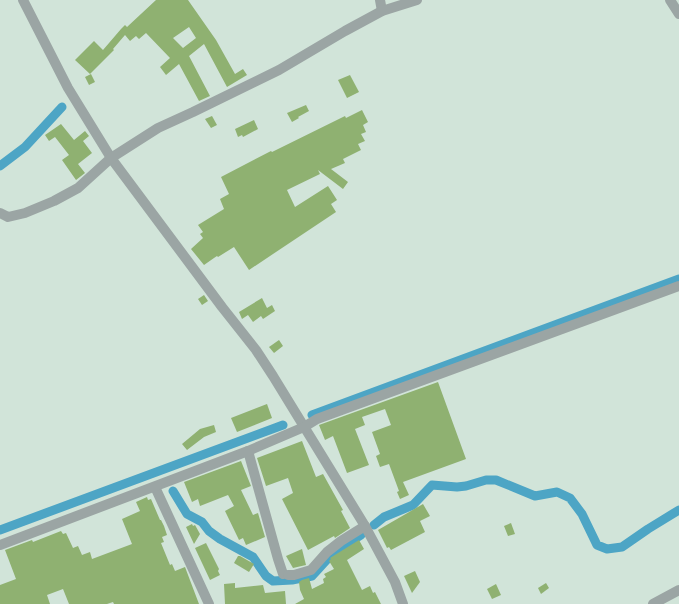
<svg xmlns="http://www.w3.org/2000/svg" width="679" height="604" font-family="Helvetica,sans-serif">
<style>
.lines{fill:none;stroke-linecap:round;stroke-linejoin:round}
.canal{stroke:#4da5c5;stroke-width:9}
.building{fill:#8fb171;fill-rule:evenodd}
.minor{stroke:#9ba5a4;stroke-width:10}
</style>
<rect width="100%" height="100%" fill="#d1e4d9"/>
<g class="lines">
<g class="canal">
<polyline points="0,166 25,147 62,107"/>
<polyline points="312,415 679,279"/>
<polyline points="173,491 187,514 202,522 209,531 220,539 253,557 266,576 273,581 292,580 312,576 333,553 361,535"/>
<polyline points="374,525 384,517 413,505 432,485 457,487 466,486 486,480 496,480 535,496 557,492 570,498 582,514 597,545 607,549 622,547 648,529 679,510"/>
<polyline points="0,530 283,425"/>
</g>
</g>
<g class="building">
<path d="M156,0h32l28,40 19,34 8,-5 4,6 -20,12 -23,-43 -15,12 21,40 -11,5 -20,-37 -13,11 -6,-8 10,-9 -24,-25 -7,6 -3,-3 -6,5 -5,-6 -12,14 1,1 -24,24 -15,-14 19,-19 9,9 18,-21 4,-4 2,2zM189,27l7,11 -13,10 -10,-10z"/>
<polygon points="91,74 95,82 89,85 85,77"/>
<polygon points="350,75 359,92 347,98 338,80"/>
<polygon points="306,105 309,111 298,117 299,118 292,122 287,113"/>
<polygon points="362,110 368,122 363,125 366,132 361,134 365,141 358,144 361,150 343,159 345,163 331,169 348,182 343,189 318,170 320,174 287,190 295,207 328,186 337,200 331,204 336,212 249,270 234,247 218,257 217,256 214,258 204,265 191,249 203,238 200,234 203,232 198,225 224,209 220,199 229,194 221,177 271,151 272,152 345,116 346,118"/>
<polygon points="212,116 217,125 211,128 205,119"/>
<polygon points="254,120 258,129 243,137 242,135 238,137 235,129"/>
<polygon points="61,124 74,140 85,131 89,136 83,141 92,153 78,164 85,173 76,180 62,160 69,155 55,137 49,141 45,135"/>
<polygon points="204,295 208,301 202,305 198,299"/>
<polygon points="262,298 267,308 272,305 275,311 263,319 261,316 253,322 248,315 242,319 239,312"/>
<polygon points="279,340 283,346 274,353 269,347"/>
<polygon points="438,382 466,459 403,482 409,495 400,499 397,492 399,491 389,464 380,467 376,456 380,454 372,432 391,425 385,409 362,417 365,425 355,429 369,465 347,473 333,436 325,440 319,425"/>
<polygon points="267,404 272,418 237,432 231,418"/>
<polygon points="214,425 216,432 204,437 187,450 182,444 200,429"/>
<polygon points="302,441 316,477 323,474 343,510 341,511 350,528 335,538 334,536 308,550 282,499 293,493 288,478 266,486 257,458"/>
<polygon points="241,461 251,486 241,490 253,515 258,513 265,537 246,545 243,538 239,540 225,511 234,506 228,495 200,506 198,499 192,502 184,482"/>
<polygon points="147,497 148,500 151,499 160,520 161,520 164,526 167,535 162,537 164,542 161,543 170,565 172,564 175,571 185,567 199,604 114,604 113,602 107,604 69,604 63,589 47,595 50,604 0,604 0,585 16,579 5,550 32,540 33,542 61,531 63,534 66,533 73,548 78,546 82,555 90,552 92,559 132,544 122,519 140,511 136,502"/>
<polygon points="423,504 430,516 420,521 425,532 391,550 389,547 387,548 378,530"/>
<polygon points="511,523 515,534 508,536 504,526"/>
<polygon points="192,524 193,526 195,525 200,534 194,544 186,527"/>
<polygon points="359,540 364,549 347,560 362,590 370,586 373,593 375,592 381,604 295,604 304,599 300,590 299,582 302,580 309,578 312,589 324,583 323,579 326,577 324,574 334,569 329,561 331,559 330,558"/>
<polygon points="206,543 219,569 218,571 220,575 210,580 195,548"/>
<polygon points="302,549 306,565 293,568 286,556"/>
<polygon points="238,556 240,556 254,564 249,572 234,563"/>
<polygon points="415,571 420,582 412,593 404,576"/>
<polygon points="235,583 235,588 263,585 265,593 285,591 286,604 225,604 224,584"/>
<polygon points="546,583 549,588 541,594 538,588"/>
<polygon points="496,584 501,595 492,599 487,589"/>
</g>
<g class="lines">
<g class="minor">
<polyline points="23,0 68,88 111,158 222,307 256,350 273,376 365,526 395,582 403,604"/>
<polyline points="380,0 382,11"/>
<polyline points="670,0 679,14"/>
<polyline points="0,213 8,217 25,213 54,201 78,188 111,158 158,128 193,112 279,70 345,31 382,11 417,0"/>
<polyline points="248,451 278,559 283,574"/>
<polyline points="155,487 209,604"/>
<polyline points="0,545 248,451 304,427 317,419 679,286"/>
<polyline points="288,575 294,575 311,570 327,552 341,541 365,526"/>
<polyline points="653,604 679,590"/>
</g>
</g>
</svg>
